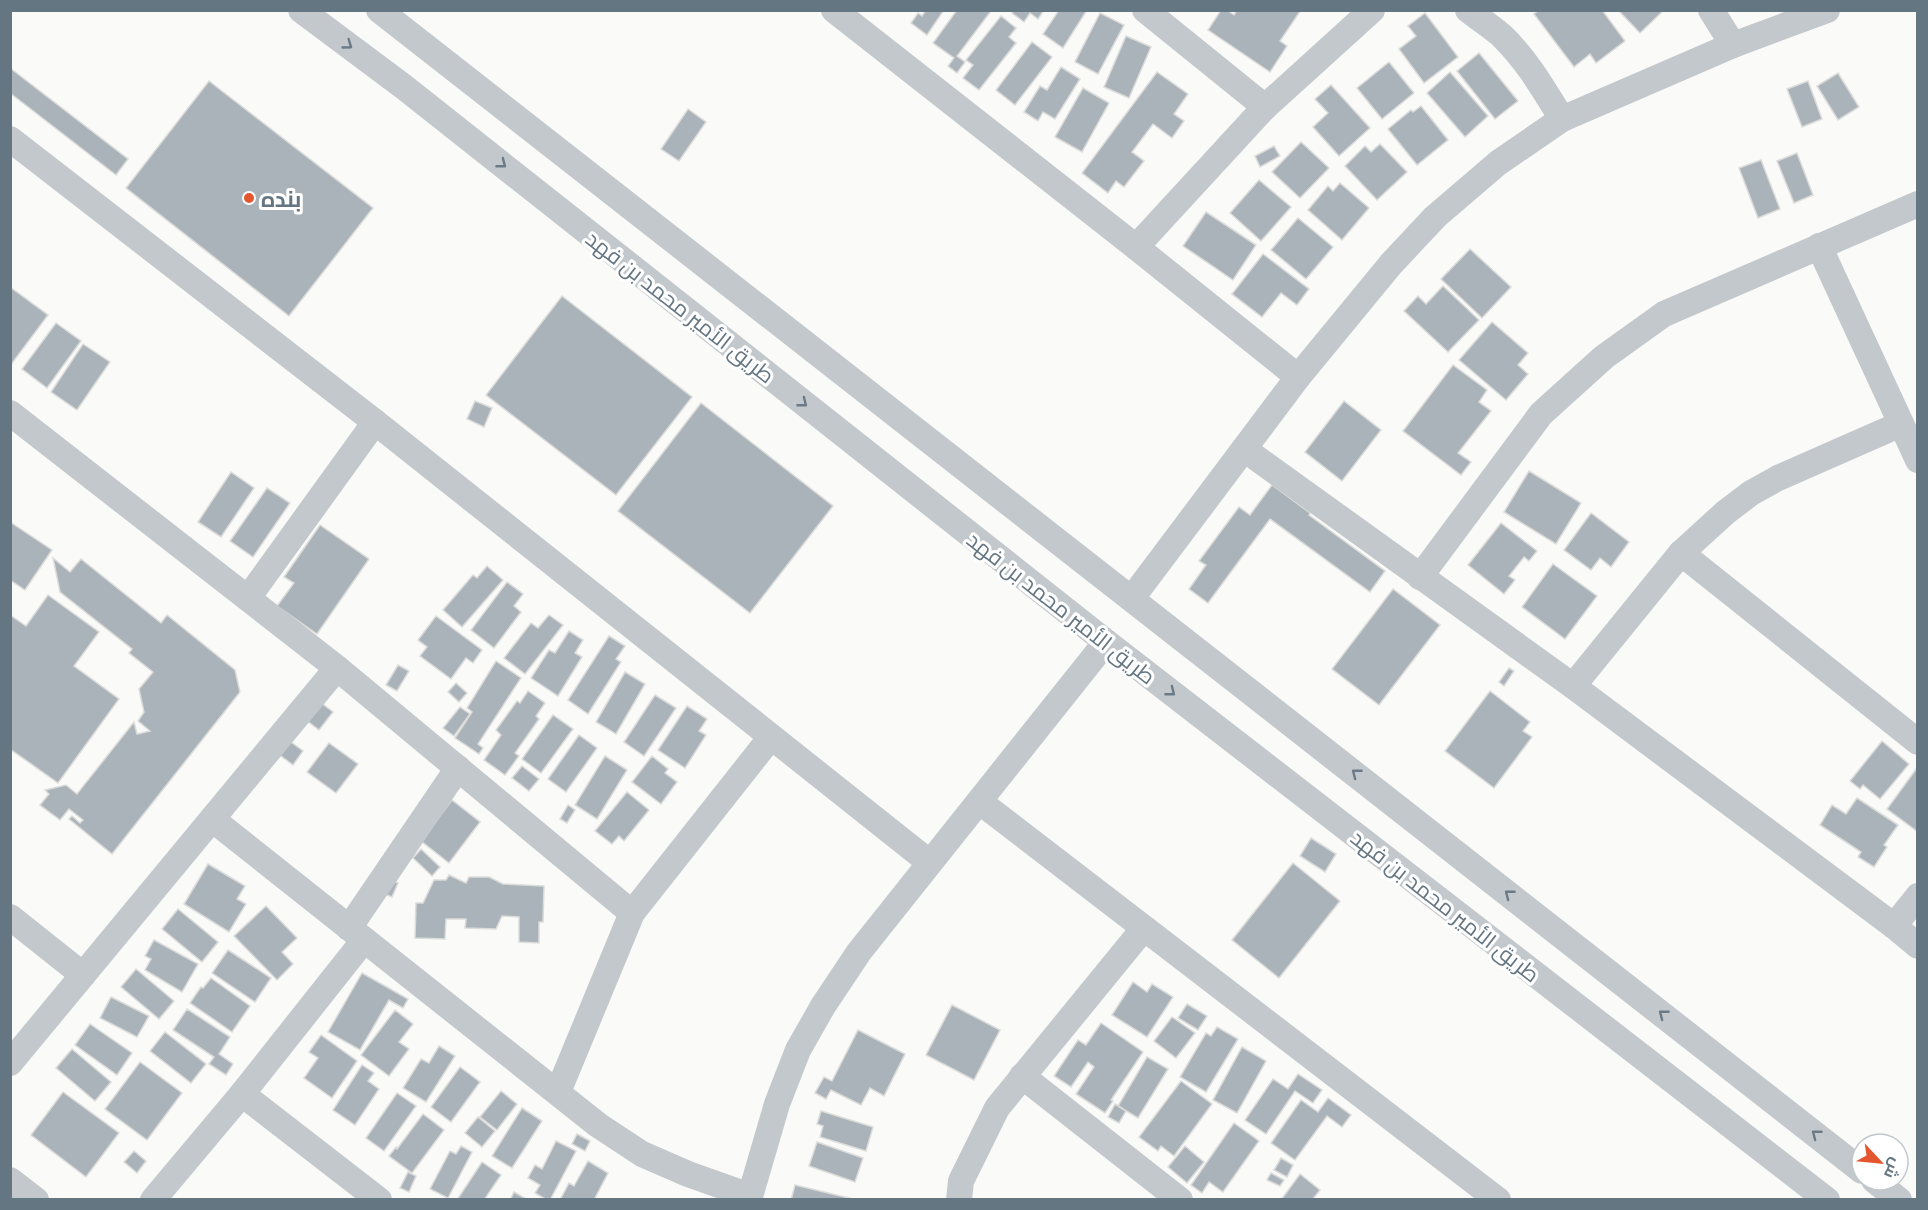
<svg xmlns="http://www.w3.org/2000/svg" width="1928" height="1210" font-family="'Exo 2',Cairo,sans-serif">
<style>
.building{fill:#aab3b9;stroke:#dcdcda;stroke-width:1.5}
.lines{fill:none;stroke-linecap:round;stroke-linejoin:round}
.minor{stroke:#c3c8cc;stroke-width:26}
.oneway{stroke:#6a7a87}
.poi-dot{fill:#e4572e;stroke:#fff;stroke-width:2}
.labels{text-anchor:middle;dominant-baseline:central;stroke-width:6;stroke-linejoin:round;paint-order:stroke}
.poi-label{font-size:22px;font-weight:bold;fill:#657683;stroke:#fff;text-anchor:start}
.street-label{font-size:22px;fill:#657683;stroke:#fff}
</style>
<rect width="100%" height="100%" fill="#fafaf8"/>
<g class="building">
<polygon points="926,10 944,10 927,35 911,23 918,13 922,16"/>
<polygon points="957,10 991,11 957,56 965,62 957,73 948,66 954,58 933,43"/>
<polygon points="1014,10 1044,10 1038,19 1030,13 1024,22 1012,13"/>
<polygon points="1059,10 1087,10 1063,48 1043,34"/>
<polygon points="1221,10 1227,10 1234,15 1237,10 1301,10 1280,41 1287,46 1270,72 1208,30"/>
<polygon points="1539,10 1602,10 1625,41 1596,63 1590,54 1574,67 1534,14"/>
<polygon points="1618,10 1664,10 1640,33"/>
<polygon points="1100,13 1124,25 1098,74 1075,62"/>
<polygon points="1425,13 1458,57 1424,83 1399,49 1416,36 1408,26"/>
<polygon points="1001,16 1016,28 1009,37 1016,43 979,90 963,78 973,65 966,60"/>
<polygon points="1126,36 1151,47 1129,98 1104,87"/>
<polygon points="1032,42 1052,57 1015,105 996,90"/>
<polygon points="1479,53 1518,101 1495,119 1457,71"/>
<polygon points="1389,62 1414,93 1382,119 1357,88"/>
<polygon points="1061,67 1080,79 1055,119 1043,112 1038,121 1024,112 1040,86 1047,90"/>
<polygon points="10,68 128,159 116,175 10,93"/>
<polygon points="1157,72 1188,94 1174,114 1184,121 1172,138 1153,124 1132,152 1144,161 1124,187 1116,181 1108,193 1082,173"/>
<polygon points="1450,72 1488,116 1465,137 1427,93"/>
<polygon points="1838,73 1859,107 1838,120 1817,86"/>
<polygon points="209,81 373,208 289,316 126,188"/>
<polygon points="1808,81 1822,119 1802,127 1787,89"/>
<polygon points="1331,85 1370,128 1339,156 1313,127 1328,113 1315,99"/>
<polygon points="1083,88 1109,103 1082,152 1055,137"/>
<polygon points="1421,106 1448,140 1417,165 1388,129 1411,110 1413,112"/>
<polygon points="688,109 706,122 679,161 661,149"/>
<polygon points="1301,142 1329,168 1300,198 1272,172"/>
<polygon points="1380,144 1407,172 1377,200 1345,166 1365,146 1371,152"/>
<polygon points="1274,146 1280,156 1260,167 1255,156"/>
<polygon points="1797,153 1813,195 1794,203 1777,161"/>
<polygon points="1761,160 1780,209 1758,218 1739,168"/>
<polygon points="1259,180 1291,207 1261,241 1230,213"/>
<polygon points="1340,183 1369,208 1342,240 1308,210 1328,186 1333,191"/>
<polygon points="1206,212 1256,245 1233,280 1183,246"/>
<polygon points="1298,218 1333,247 1306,279 1271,250"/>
<polygon points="1470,249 1511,287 1482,318 1441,279"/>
<polygon points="1263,254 1309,289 1297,305 1281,293 1262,317 1232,294"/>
<polygon points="1443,286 1479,320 1448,352 1404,311 1418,296 1426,304"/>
<polygon points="10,287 48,315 10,366"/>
<polygon points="562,296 692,397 616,495 486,395"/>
<polygon points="1492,322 1528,353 1518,365 1528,374 1506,400 1459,360"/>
<polygon points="56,323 81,341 47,388 22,369"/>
<polygon points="83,344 110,362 77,410 51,392"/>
<polygon points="1453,365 1487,390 1479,402 1491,411 1458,453 1471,462 1461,475 1403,431"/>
<polygon points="475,401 492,408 484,427 467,419"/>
<polygon points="1344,401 1381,430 1342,481 1305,452"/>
<polygon points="701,403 833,506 750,613 618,511"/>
<polygon points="1529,471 1581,503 1556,544 1504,512"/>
<polygon points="231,472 254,488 221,537 198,522"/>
<polygon points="1272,485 1310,513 1309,515 1385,571 1370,592 1270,519 1208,603 1189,589 1206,565 1199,561 1239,507 1250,515"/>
<polygon points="267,488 290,503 253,557 230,541"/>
<polygon points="1591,513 1629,542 1611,567 1600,558 1591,570 1564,550"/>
<polygon points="10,522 52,550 25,590 10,580"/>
<polygon points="1501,523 1537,551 1529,561 1524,557 1509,576 1515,580 1504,594 1468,565"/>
<polygon points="320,525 369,559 317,634 277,606 294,583 284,577"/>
<polygon points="53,558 70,572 81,559 161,623 167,615 235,670 240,692 112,854 69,819 72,816 80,823 83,820 69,809 60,820 40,805 49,794 45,790 66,785 77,794 134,722 137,734 150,731 138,721 144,712 139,689 153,672 129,653 132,649 60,592"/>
<polygon points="1553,564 1597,596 1565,639 1522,607"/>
<polygon points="487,566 503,580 462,627 443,610 473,575 477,578"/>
<polygon points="507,582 523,594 514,606 521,612 494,648 471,630"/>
<polygon points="1393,589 1440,625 1379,705 1332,669"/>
<polygon points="48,595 99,632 74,666 119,699 58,783 10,749 10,615 26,626"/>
<polygon points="549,615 563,625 525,674 504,658 531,623 538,628"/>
<polygon points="436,616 482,650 473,663 466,658 451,679 420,656 427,647 418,640"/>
<polygon points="569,631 583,640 575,653 582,657 558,696 531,678 549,650 555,653"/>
<polygon points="609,636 625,646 616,659 621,662 588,714 568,700"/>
<polygon points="496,661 521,678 478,744 483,748 479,754 455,738 472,712 467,708"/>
<polygon points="398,665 409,671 397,691 386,685"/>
<polygon points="1509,668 1514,671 1504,686 1499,682"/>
<polygon points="625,672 645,684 616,734 596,722"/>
<polygon points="456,683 467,693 459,702 448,692"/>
<polygon points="528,691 545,703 536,716 539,719 515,753 519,756 505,775 484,760 501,735 496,730 517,701 520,703"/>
<polygon points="1490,691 1530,722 1523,731 1532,737 1494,788 1445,751"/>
<polygon points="655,695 676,708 644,756 624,742"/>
<polygon points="320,702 333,712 319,730 306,720"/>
<polygon points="687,706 707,719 699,731 706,735 685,768 658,750"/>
<polygon points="460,707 470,714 454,736 443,728"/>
<polygon points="553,715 573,729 541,773 522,759"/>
<polygon points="579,735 597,748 566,792 548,779"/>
<polygon points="287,739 303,751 293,765 277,753"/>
<polygon points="1882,741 1909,764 1880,799 1863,785 1860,789 1850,781"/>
<polygon points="329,743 358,764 336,793 307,772"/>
<polygon points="605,756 627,770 597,819 575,805"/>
<polygon points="652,756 668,769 665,773 677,782 661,804 632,782"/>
<polygon points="522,766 539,779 529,791 512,778"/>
<polygon points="1917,768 1918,769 1918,832 1887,809"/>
<polygon points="627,792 649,810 624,841 619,836 612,844 595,831"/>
<polygon points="1857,798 1898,825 1884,845 1887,847 1874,867 1858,857 1861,852 1820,825 1832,805 1846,814"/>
<polygon points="452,800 480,822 449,863 421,841"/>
<polygon points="568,805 575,810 567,823 560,819"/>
<polygon points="1311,838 1336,854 1325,872 1300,856"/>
<polygon points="421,849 440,867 432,876 413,858"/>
<polygon points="1293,863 1340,901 1279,978 1232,940"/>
<polygon points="208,864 245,886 237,899 246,904 229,932 184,904"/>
<polygon points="449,875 466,883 469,877 489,877 503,884 544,886 543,922 539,922 539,943 519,942 519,917 502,916 496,929 465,928 466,919 446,919 445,939 415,938 416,903 423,903 434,880 446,880"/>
<polygon points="386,878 398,883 392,897 380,892"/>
<polygon points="266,906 297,938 282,952 293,964 277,980 234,936"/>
<polygon points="178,909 218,942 202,962 162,929"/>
<polygon points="154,940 198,964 182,992 145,970 151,959 145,956"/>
<polygon points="228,950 271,978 255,1002 212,973"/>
<polygon points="136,969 174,1001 159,1019 121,987"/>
<polygon points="362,973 408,999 403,1008 389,1000 360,1050 328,1032"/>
<polygon points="211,978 250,1006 232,1032 190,1003 201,987 203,988"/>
<polygon points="1133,982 1147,992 1152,984 1173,997 1147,1037 1112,1015"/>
<polygon points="111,997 149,1016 137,1037 100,1018"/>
<polygon points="1187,1004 1207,1016 1198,1030 1178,1018"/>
<polygon points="952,1005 1000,1030 974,1080 926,1055"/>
<polygon points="187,1009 230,1037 219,1054 233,1064 226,1075 209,1064 214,1057 173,1030"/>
<polygon points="395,1010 413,1024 399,1042 409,1049 389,1076 361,1055"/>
<polygon points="1172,1017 1195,1033 1176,1058 1154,1041"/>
<polygon points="1101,1023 1143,1052 1111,1100 1113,1101 1105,1113 1076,1094 1094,1067 1088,1062 1071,1087 1054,1076 1078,1040 1086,1045"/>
<polygon points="90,1024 132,1053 117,1075 75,1045"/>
<polygon points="1217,1027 1238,1039 1206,1092 1180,1077 1206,1033 1211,1036"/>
<polygon points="858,1030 905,1054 884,1096 870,1088 861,1105 831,1090 826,1099 815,1093 824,1077 832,1081"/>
<polygon points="165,1032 206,1064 191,1083 150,1051"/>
<polygon points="321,1035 357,1061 332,1098 304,1078 318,1058 309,1052"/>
<polygon points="439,1046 455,1056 426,1102 403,1088 421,1059 429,1063"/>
<polygon points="1242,1047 1266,1061 1237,1113 1213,1100"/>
<polygon points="72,1049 111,1082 95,1101 56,1068"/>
<polygon points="1147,1057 1168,1069 1138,1118 1118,1106"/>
<polygon points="140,1062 182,1093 147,1140 105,1109"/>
<polygon points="362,1065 374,1073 368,1081 379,1089 355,1125 333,1110"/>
<polygon points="460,1067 480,1082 451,1122 431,1107"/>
<polygon points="1298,1074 1322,1090 1313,1103 1295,1091 1266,1134 1245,1120 1273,1079 1288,1089"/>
<polygon points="1181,1081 1212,1104 1174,1156 1161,1146 1158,1151 1139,1137"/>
<polygon points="501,1091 517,1104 497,1130 480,1117"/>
<polygon points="63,1092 119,1133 86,1177 31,1135"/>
<polygon points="397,1093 416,1106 384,1151 366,1138"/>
<polygon points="1328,1098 1351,1115 1342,1127 1327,1116 1295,1160 1271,1143 1301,1100 1318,1112"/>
<polygon points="1115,1104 1126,1111 1119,1123 1108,1117"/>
<polygon points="522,1108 542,1121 512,1168 492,1156"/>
<polygon points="821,1111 873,1127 866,1151 820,1137 823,1126 817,1124"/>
<polygon points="423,1114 444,1130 412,1173 389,1156 396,1147 397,1149"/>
<polygon points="478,1117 495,1131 482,1147 465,1133"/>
<polygon points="1234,1123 1259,1141 1223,1192 1209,1182 1202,1193 1191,1185"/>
<polygon points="577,1134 590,1141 585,1151 572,1144"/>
<polygon points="556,1141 576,1151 550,1200 547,1200 535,1193 540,1185 528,1178 535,1165 542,1169"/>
<polygon points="817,1142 863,1158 855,1182 809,1166"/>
<polygon points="461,1146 472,1152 448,1198 430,1189 450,1151 456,1154"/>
<polygon points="1185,1146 1204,1162 1187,1183 1168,1167"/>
<polygon points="134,1151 146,1161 137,1173 124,1162"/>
<polygon points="1281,1158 1293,1165 1287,1177 1274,1170"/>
<polygon points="588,1161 608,1173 594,1200 560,1200 569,1183 574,1186"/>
<polygon points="482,1162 501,1175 484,1200 457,1200"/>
<polygon points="408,1172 416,1176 409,1192 400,1188"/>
<polygon points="1271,1173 1284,1180 1280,1186 1267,1180"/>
<polygon points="1300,1174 1320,1190 1312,1200 1281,1200"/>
<polygon points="795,1185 853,1199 791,1200"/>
<polygon points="514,1192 528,1200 510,1200"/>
</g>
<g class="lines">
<g class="minor">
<polyline points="301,10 404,87 1106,642 1827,1200"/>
<polyline points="379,10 1862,1171"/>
<polyline points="834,10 1136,247 1298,377"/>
<polyline points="1145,10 1265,107"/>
<path d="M1468,10c11,9 23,16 34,26 25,24 42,54 60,83"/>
<polyline points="1711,10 1733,45"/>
<polyline points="10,139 375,422 929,862"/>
<polyline points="1819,246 1918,460"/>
<polyline points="1136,247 1265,107 1372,10"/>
<polyline points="10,413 337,668 632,913"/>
<polyline points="1244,449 1573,686 1894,926 1918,946"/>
<polyline points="1681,553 1918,742"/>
<polyline points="1420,577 1541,414 1604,357 1664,314 1918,204"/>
<polyline points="248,598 375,422"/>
<polyline points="1132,598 1298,377 1391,264 1435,217 1498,163 1562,119 1733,45 1827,10"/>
<polyline points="1573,686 1681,553 1726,512 1751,493 1778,478 1901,424"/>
<polyline points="980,802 1498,1200"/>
<polyline points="212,819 598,1125 642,1154 688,1174 750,1196"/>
<polyline points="10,917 83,975"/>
<polyline points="1894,926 1918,896"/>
<polyline points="349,928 458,768"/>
<polyline points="364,940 242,1094 379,1200"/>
<polyline points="10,1063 337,668"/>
<polyline points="1022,1076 1180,1200"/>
<polyline points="558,1092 632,913 771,737"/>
<polyline points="10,1180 36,1200"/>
<polyline points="1874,1180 1899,1200"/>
<polyline points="153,1200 242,1094"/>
<polyline points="749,1200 777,1104 798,1050 823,1006 859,952 1106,642"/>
<polyline points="959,1200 961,1181 997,1108 1144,928"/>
</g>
</g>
<defs><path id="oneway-chevron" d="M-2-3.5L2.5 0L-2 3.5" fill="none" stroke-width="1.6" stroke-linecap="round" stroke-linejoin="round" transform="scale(1.5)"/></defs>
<g class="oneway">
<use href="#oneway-chevron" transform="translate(348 45) rotate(36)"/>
<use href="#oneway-chevron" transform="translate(502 164) rotate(38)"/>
<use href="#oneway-chevron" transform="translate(803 403) rotate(38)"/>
<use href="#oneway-chevron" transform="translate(1171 692) rotate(38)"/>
<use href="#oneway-chevron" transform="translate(1356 773) rotate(-142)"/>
<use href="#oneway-chevron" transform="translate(1509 894) rotate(-142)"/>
<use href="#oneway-chevron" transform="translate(1663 1014) rotate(-142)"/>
<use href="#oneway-chevron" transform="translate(1816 1134) rotate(-142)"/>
</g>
<circle class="poi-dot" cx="249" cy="198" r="6"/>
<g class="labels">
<g class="poi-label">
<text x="261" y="198">بنده</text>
</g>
<g class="street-label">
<text transform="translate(681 306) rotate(38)">طريق الأمير محمد بن فهد</text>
<text transform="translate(1062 607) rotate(38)">طريق الأمير محمد بن فهد</text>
<text transform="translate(1446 905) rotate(38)">طريق الأمير محمد بن فهد</text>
</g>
</g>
<rect width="1928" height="1210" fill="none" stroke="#657683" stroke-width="24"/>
<g transform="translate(1880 1162) rotate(116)"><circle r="28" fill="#ffffff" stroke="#c1c8cd" stroke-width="1.5"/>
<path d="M0-4.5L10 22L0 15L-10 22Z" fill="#e4572e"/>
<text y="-9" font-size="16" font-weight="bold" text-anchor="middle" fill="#657683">ش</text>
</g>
</svg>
